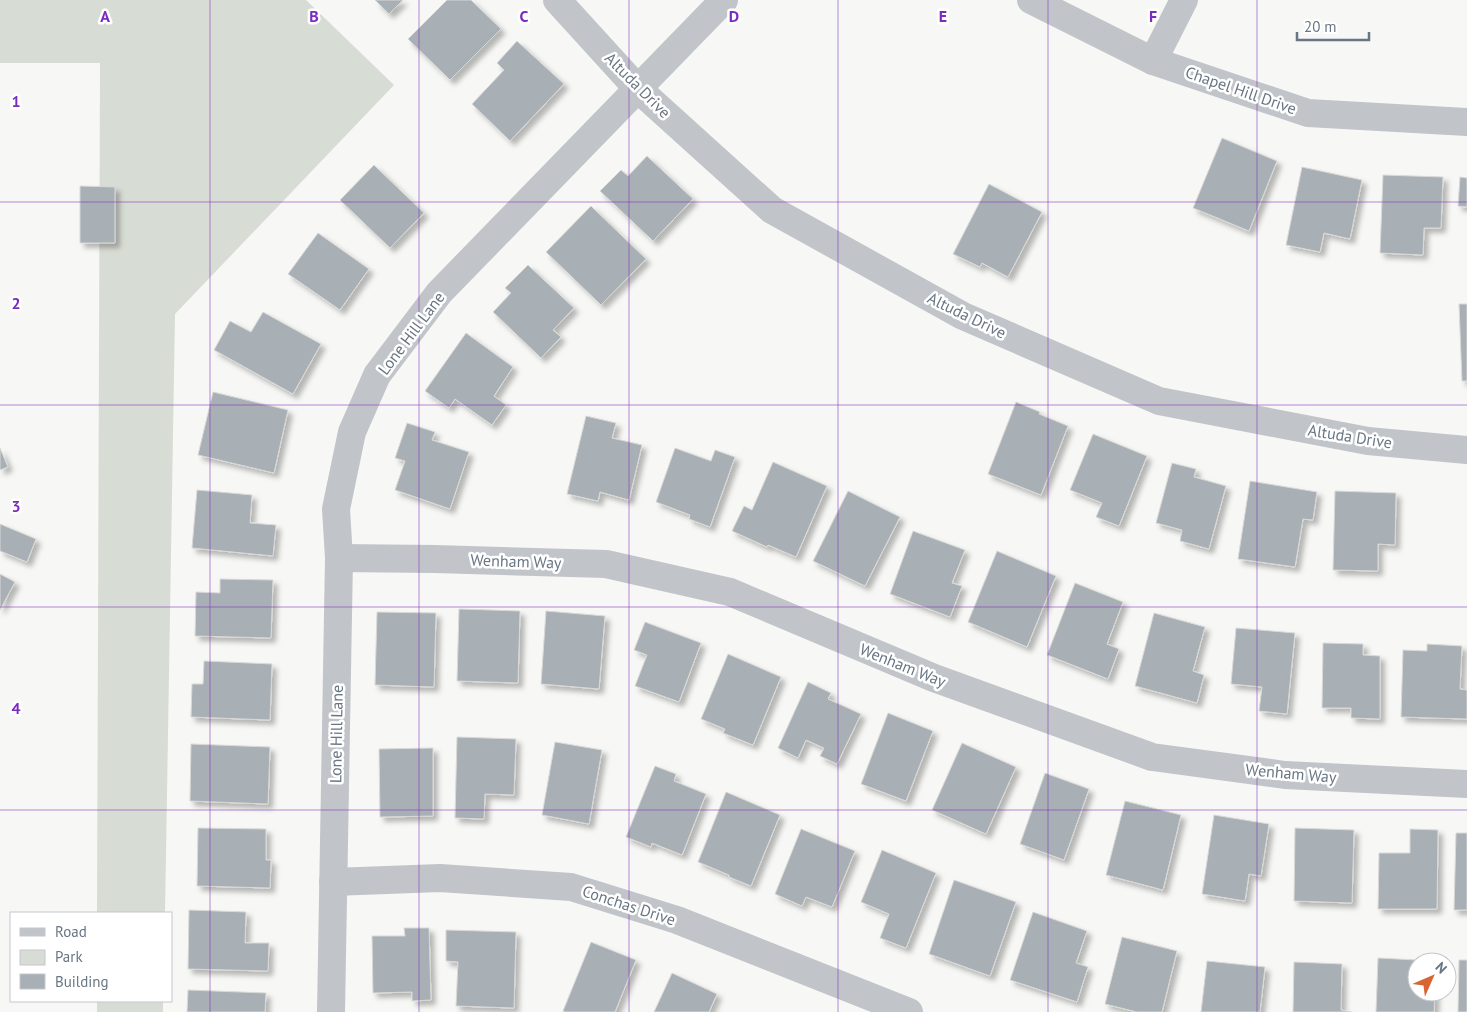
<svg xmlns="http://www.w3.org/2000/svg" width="1467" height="1012" font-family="'PT Sans',sans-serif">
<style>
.green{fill:#d7dcd4}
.building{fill:#a8afb5;stroke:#d9d9d7;filter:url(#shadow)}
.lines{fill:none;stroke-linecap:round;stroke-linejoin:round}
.minor{stroke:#c1c4c8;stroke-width:28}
.grid{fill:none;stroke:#7b2cbf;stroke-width:1;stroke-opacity:0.55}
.labels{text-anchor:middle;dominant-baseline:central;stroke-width:5;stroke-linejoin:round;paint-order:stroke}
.street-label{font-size:16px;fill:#687684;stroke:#fff}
.grid-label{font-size:16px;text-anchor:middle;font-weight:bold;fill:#7b2cbf;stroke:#fff;stroke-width:5;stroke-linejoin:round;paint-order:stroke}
</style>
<defs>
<filter id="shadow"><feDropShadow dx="4.5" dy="4.5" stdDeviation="2.5" flood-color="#0004"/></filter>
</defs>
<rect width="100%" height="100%" fill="#f7f7f5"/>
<g class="green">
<polygon points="0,0 306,0 394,85 175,314 165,913 97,913 100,63 0,63"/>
<rect x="97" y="1001" width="66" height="11"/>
</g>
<g class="building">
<polygon points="375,0 403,0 389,14"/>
<polygon points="447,0 471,0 501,29 450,80 408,39"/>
<polygon points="517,41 564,84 510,141 472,104 504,70 497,63"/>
<polygon points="1222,138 1277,161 1249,231 1193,208"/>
<polygon points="647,156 693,199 653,241 600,191 621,170 628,176"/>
<polygon points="374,165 424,213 390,248 340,200"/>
<polygon points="1302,167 1362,180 1350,239 1324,233 1320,252 1286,245"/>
<polygon points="1383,175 1443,177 1441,228 1424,228 1423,255 1380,253"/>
<polygon points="1460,177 1467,178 1467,207 1458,206"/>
<polygon points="989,184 1042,212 1008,277 982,263 980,267 953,254"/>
<polygon points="80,186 115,187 115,243 80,243"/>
<polygon points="591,206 646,259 601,305 546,252"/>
<polygon points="318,233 369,269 340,310 288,274"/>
<polygon points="528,265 574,308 553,330 561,337 541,358 493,312 511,293 505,288"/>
<polygon points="1459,304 1467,304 1467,381 1462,381"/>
<polygon points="263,312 321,344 293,394 214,350 230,321 251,332"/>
<polygon points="466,333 513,367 494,396 506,405 492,425 455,399 449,408 425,391"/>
<polygon points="213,392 288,410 274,473 198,455"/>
<polygon points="1016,402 1040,412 1039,414 1068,426 1041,495 988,474"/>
<polygon points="586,416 616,423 612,438 642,445 629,500 600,492 598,501 567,494"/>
<polygon points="407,423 435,432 432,440 469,452 450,509 395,490 405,461 395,458"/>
<polygon points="1093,434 1147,456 1119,526 1096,517 1102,503 1070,490"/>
<polygon points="0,448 8,467 0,470"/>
<polygon points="675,448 711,461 715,450 735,457 710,527 689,519 690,515 656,502"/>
<polygon points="773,462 827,486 796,557 768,545 767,547 732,531 744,506 752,510"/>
<polygon points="1172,463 1196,469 1194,477 1226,486 1209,549 1180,541 1182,530 1156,523"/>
<polygon points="1250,481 1317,492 1313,520 1303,519 1295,567 1238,559"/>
<polygon points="197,490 252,495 250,523 276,525 273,556 192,548"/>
<polygon points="848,491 900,517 865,586 813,561"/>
<polygon points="1335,491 1396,493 1395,545 1378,544 1378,571 1333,570"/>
<polygon points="0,524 36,539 27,562 0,551"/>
<polygon points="913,531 965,550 952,583 962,586 950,617 890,594"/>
<polygon points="997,551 1056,576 1027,647 968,622"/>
<polygon points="0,574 15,582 0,610"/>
<polygon points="220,579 273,580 271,638 195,636 196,592 220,593"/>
<polygon points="1075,583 1123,602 1107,644 1119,649 1108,679 1047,655"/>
<polygon points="459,609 520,611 518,683 457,681"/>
<polygon points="546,611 605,616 599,689 541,684"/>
<polygon points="377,612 436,613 434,687 375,685"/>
<polygon points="1154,613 1205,627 1193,671 1204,675 1197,703 1135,686"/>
<polygon points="645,622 701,643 679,702 635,686 647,655 634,650"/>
<polygon points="1236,628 1295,633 1287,714 1259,711 1262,687 1231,684"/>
<polygon points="1323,643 1363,644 1363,655 1380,656 1380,719 1351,718 1351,708 1322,708"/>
<polygon points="1427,644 1462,646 1460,689 1467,690 1467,719 1401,717 1403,650 1427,651"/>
<polygon points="728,654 781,677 753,745 723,733 725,729 701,719"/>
<polygon points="204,661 272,664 270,720 191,717 192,684 203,684"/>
<polygon points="808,682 831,693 828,699 861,714 837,764 820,756 824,748 806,740 798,758 778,748"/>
<polygon points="888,713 933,731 906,801 861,784"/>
<polygon points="457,737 516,739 514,795 485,794 484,819 455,818"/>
<polygon points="555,742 602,750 589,824 542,815"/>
<polygon points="962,743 1016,767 986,834 932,810"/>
<polygon points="191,744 270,747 268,804 190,801"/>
<polygon points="433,748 433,816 380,817 379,749"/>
<polygon points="655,766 676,774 674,781 706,794 682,855 652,843 651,847 626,837"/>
<polygon points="1045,773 1089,789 1064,860 1020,844"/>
<polygon points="726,792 780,815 751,886 729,877 729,875 698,862"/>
<polygon points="1125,801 1181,815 1163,890 1106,875"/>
<polygon points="1214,815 1269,824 1261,876 1249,874 1245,901 1202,894"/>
<polygon points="198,828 266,829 266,860 271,860 270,888 197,886"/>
<polygon points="1295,828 1354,830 1352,903 1294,901"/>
<polygon points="801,829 855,851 832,907 806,897 802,906 775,894"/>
<polygon points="1410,829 1438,830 1437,909 1378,909 1379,853 1410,853"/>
<polygon points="1456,833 1467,833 1467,910 1454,910"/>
<polygon points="882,850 936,873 906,948 880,938 889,914 861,902"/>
<polygon points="954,880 1016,902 990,976 929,954"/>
<polygon points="189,910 246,912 245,943 269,943 268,971 188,969"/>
<polygon points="1033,912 1087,931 1076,963 1088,967 1077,1002 1010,980"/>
<polygon points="404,928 429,928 431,1000 412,1001 412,992 373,993 372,936 405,936"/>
<polygon points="446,930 516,932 514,1008 456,1006 458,962 446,961"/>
<polygon points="1122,937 1177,951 1162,1012 1137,1012 1105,1004"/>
<polygon points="591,942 636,960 615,1012 565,1012 563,1011"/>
<polygon points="1378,958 1436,961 1436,962 1417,962 1417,992 1435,992 1434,1012 1376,1012"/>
<polygon points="1459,960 1467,960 1467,1012 1458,1012"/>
<polygon points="1207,961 1265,967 1260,1012 1201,1012"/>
<polygon points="1294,962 1342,964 1341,1010 1351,1012 1293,1012"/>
<polygon points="672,973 717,994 709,1012 654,1012"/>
<polygon points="188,990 266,993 265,1012 187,1012"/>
</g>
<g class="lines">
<g class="minor">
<polyline points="557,0 638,89 772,210 963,316 1159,401 1368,441 1467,450"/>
<polyline points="1031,0 1153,61 1308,113 1467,122"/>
<polyline points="1153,61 1184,0"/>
<polyline points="339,558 435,559 606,564 730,592 934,678 1152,757 1285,775 1467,784"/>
<polyline points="333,882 440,878 571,887 677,920 909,1012"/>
<polyline points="331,1012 339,558 336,509 352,432 377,375 439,293 724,0"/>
</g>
</g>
<path class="grid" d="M210,0v1012M419,0v1012M629,0v1012M838,0v1012M1048,0v1012M1257,0v1012M0,202h1467M0,405h1467M0,607h1467M0,810h1467"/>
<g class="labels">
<g class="street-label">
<text transform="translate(638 85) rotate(45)">Altuda Drive</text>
<text transform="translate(1241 90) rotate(19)">Chapel Hill Drive</text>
<text transform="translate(967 315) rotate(26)">Altuda Drive</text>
<text transform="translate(411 333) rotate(-53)">Lone Hill Lane</text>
<text transform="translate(1350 436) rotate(9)">Altuda Drive</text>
<text transform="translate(516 561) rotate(2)">Wenham Way</text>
<text transform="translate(903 665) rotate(22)">Wenham Way</text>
<text transform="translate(336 734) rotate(-89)">Lone Hill Lane</text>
<text transform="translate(1291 773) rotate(5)">Wenham Way</text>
<text transform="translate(629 905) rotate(18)">Conchas Drive</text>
</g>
</g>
<g class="grid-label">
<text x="105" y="22">A</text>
<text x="314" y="22">B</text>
<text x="524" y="22">C</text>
<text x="734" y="22">D</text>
<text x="943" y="22">E</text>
<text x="1153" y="22">F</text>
<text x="16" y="107">1</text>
<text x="16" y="309">2</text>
<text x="16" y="512">3</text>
<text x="16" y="714">4</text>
</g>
<rect x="10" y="912" width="162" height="90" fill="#ffffff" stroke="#c3c8ce"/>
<rect x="20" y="928" width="25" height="8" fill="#c1c4c8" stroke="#c3c8ce"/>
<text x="55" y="937" font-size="15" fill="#687684">Road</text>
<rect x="20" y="950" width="25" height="15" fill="#d7dcd4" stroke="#c3c8ce"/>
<text x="55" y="962" font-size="15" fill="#687684">Park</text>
<rect x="20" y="974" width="25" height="15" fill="#a8afb5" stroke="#c3c8ce"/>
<text x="55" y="987" font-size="15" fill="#687684">Building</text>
<g transform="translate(1432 977) rotate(45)"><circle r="24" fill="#ffffff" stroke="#c3c8ce"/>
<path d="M0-4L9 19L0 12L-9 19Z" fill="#d86434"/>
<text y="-8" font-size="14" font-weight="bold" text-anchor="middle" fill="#687684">N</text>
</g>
<path d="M1297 32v8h72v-8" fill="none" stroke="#687684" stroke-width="2.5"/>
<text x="1304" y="32" font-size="15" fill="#687684" stroke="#ffffff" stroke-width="4" paint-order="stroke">20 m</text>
</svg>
